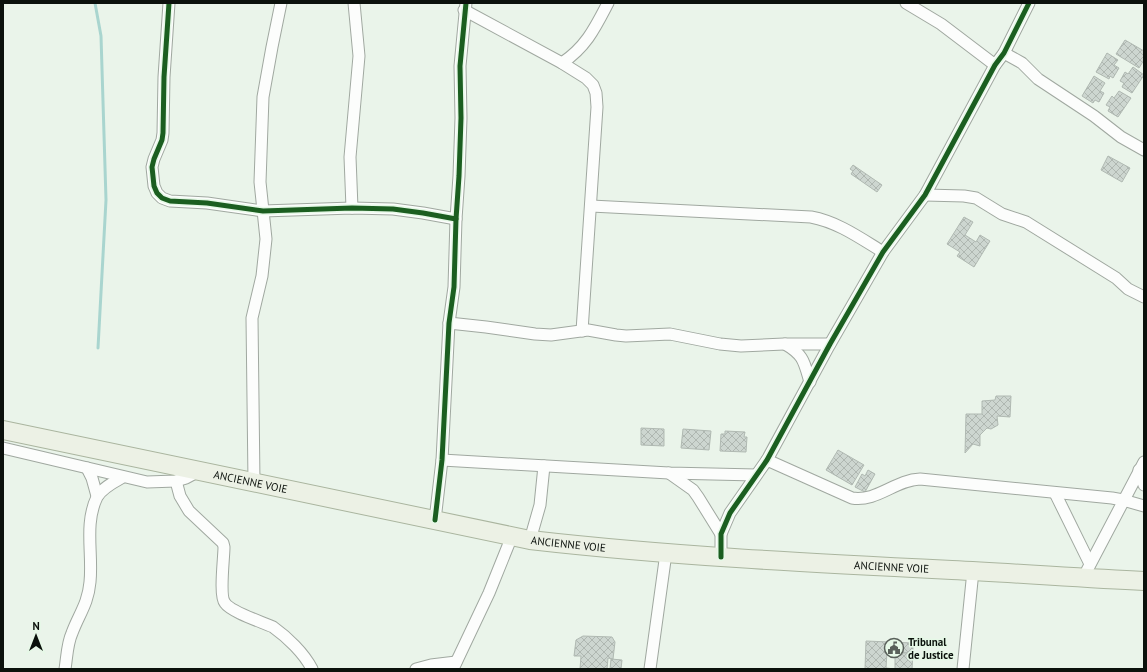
<svg xmlns="http://www.w3.org/2000/svg" width="1147" height="672" font-family="'PT Sans',sans-serif">
<style>
.lines{fill:none;stroke-linecap:round;stroke-linejoin:round}
.stream{stroke:#a9d5cf;stroke-width:3}
.building{fill:url(#building-cross-hatch);stroke:#b0b9b2}
.minor-casing{stroke:#a0a8a0;stroke-width:13}
.primary-casing{stroke:#aab59f;stroke-width:20}
.minor{stroke:#fcfdfc;stroke-width:11}
.primary{stroke:#ecf1e5;stroke-width:18}
.cycleway-casing{stroke:#e6f8e7;stroke-width:8}
.cycleway{stroke:#1b5e20;stroke-width:5}
.labels{text-anchor:middle;dominant-baseline:central;stroke-width:3;stroke-linejoin:round;paint-order:stroke}
.street-label{font-size:11px;fill:#0b110c;stroke:#e6f8e7}
.poi-label{font-size:11px;font-weight:bold;fill:#0b110c;stroke:#e6f8e7;text-anchor:start}
</style>
<defs>
<pattern id="building-cross-hatch" width="8" height="8" patternUnits="userSpaceOnUse"><rect width="8" height="8" fill="#cdd6d0"/><path d="M0 0l8 8M0 8l8-8" fill="none" stroke="#afb7b1"/></pattern>
</defs>
<rect width="100%" height="100%" fill="#eaf4ea"/>
<g class="lines">
<polyline class="stream" points="95,3 101,36 106,200 98,348"/>
</g>
<g class="building">
<polygon points="1125,40 1144,51 1144,60 1139,68 1116,54"/>
<polygon points="1107,53 1118,60 1114,65 1119,68 1113,78 1110,76 1109,79 1096,72"/>
<polygon points="1133,67 1144,75 1132,93 1122,87 1124,83 1120,81 1125,72 1128,74"/>
<polygon points="1094,76 1105,83 1100,91 1104,93 1099,102 1095,100 1093,103 1082,96"/>
<polygon points="1119,91 1131,98 1118,117 1108,111 1110,107 1106,105 1112,96 1114,98"/>
<polygon points="1108,156 1130,168 1122,182 1101,170"/>
<polygon points="853,165 882,185 877,192 851,174 853,171 850,169"/>
<polygon points="964,217 973,222 965,235 976,242 980,235 990,241 974,267 957,256 960,252 947,244"/>
<polygon points="996,396 1011,396 1010,417 997,416 998,425 991,429 987,428 980,435 980,446 973,444 965,453 966,414 982,414 982,401 995,400"/>
<polygon points="641,428 664,429 664,446 641,445"/>
<polygon points="683,429 711,431 709,450 681,448"/>
<polygon points="725,431 745,432 744,437 747,437 746,452 720,451 721,434 725,434"/>
<polygon points="838,450 864,465 852,485 826,470"/>
<polygon points="868,470 875,474 865,492 855,487 862,474 865,476"/>
<polygon points="583,636 612,637 615,642 613,659 608,658 607,669 580,669 581,656 574,656 576,640"/>
<polygon points="866,641 913,643 913,653 887,652 886,668 895,669 865,669"/>
<polygon points="895,653 913,653 912,669 895,669"/>
<polygon points="611,659 622,660 621,669 610,669"/>
</g>
<g class="lines">
<defs>
<g id="minor">
<polyline points="169,3 164,77 163,133 162,140 154,159 152,167 154,186 157,193 162,198 170,201 207,203 263,211 352,208 393,209 423,213 456,219"/>
<polyline points="906,3 941,24 995,65"/>
<polyline points="464,10 562,63 586,78 593,85 596,93 597,107 582,331"/>
<polyline points="1004,53 1022,63 1038,79 1094,116 1121,137 1144,150"/>
<path d="M562,63c24,-16 33,-35 46,-60"/>
<polyline points="925,195 964,196 976,198 1002,214 1026,222 1116,278 1128,289 1144,297"/>
<path d="M591,206l220,11c27,5 49,21 72,35"/>
<polyline points="352,208 350,157 359,56 354,3"/>
<polyline points="449,323 486,327 535,334 551,335 588,330 616,335 626,336 670,334 720,344 741,346 784,344 830,344"/>
<path d="M785,344c19,11 19,18 25,38"/>
<polyline points="3,448 147,482 176,481 186,478 199,471"/>
<polyline points="442,460 669,473 756,475"/>
<path d="M767,460l85,38c25,4 43,-18 68,-19l192,19 11,2 21,6"/>
<polyline points="87,468 92,478 97,496"/>
<polyline points="1139,470 1144,485"/>
<polyline points="669,473 693,490 698,497 721,534"/>
<path d="M176,481l4,15 9,15 34,32 1,4c0,11 -5,49 1,56 6,9 37,19 48,24 14,10 31,26 39,42"/>
<polyline points="254,482 252,318 262,276 266,239 260,182 263,97 272,47 281,3"/>
<polyline points="1055,493 1090,564"/>
<polyline points="435,520 442,460 449,323 454,287 456,219 459,176 461,118 460,66 466,3"/>
<polyline points="530,540 540,505 544,466"/>
<polyline points="721,557 721,534 730,513 767,460 830,344 883,252 925,195 995,65 1004,53 1029,3"/>
<polyline points="1083,578 1144,462"/>
<path d="M65,669c2,-12 2,-25 7,-36 7,-19 16,-29 18,-51 3,-28 -6,-58 7,-85 5,-9 17,-15 26,-20"/>
<polyline points="416,669 431,665 456,662"/>
<polyline points="453,669 489,593 512,536"/>
<polyline points="650,669 666,553"/>
<polyline points="963,669 973,571"/>
</g>
<g id="primary">
<path id="s1" d="M3,430l527,110c140,16 281,23 422,30 64,3 128,8 192,11"/>
</g>
</defs>
<use href="#minor" class="minor-casing"/>
<use href="#primary" class="primary-casing"/>
<use href="#minor" class="minor"/>
<use href="#primary" class="primary"/>
<defs>
<g id="cycleway">
<polyline points="169,3 164,77 163,133 162,140 154,159 152,167 154,186 157,193 162,198 170,201 207,203 263,211 352,208 393,209 423,213 456,219"/>
<polyline points="435,520 442,460 449,323 454,287 456,219 459,176 461,118 460,66 466,3"/>
<polyline points="721,557 721,534 730,513 767,460 830,344 883,252 925,195 995,65 1004,53 1029,3"/>
</g>
</defs>
<use href="#cycleway" class="cycleway-casing"/>
<use href="#cycleway" class="cycleway"/>
</g>
<defs>
<symbol id="civic-ring" viewBox="-11 -11 22 22"><circle r="9.5" fill="#e6f8e7" stroke="#59605a" stroke-width="1.5"/><path d="M-.6-6.5H3V-4.5H.6V-3L4-1V1h2V6H-6V1h2V-1L-.6-3ZM-1.2 2.5V6h2.4V2.5Z" fill="#59605a"/></symbol>
</defs>
<g fill-rule="evenodd">
<use href="#civic-ring" x="883" y="637" width="22" height="22"/>
</g>
<g class="labels">
<g class="street-label">
<text stroke="none"><textPath href="#s1" startOffset="253">ANCIENNE VOIE</textPath></text>
<text stroke="none"><textPath href="#s1" startOffset="577">ANCIENNE VOIE</textPath></text>
<text stroke="none"><textPath href="#s1" startOffset="901">ANCIENNE VOIE</textPath></text>
</g>
<g class="poi-label">
<text x="908" y="642">Tribunal<tspan x="908" dy="13">de Justice</tspan></text>
</g>
</g>
<rect width="1147" height="672" fill="none" stroke="#0b110c" stroke-width="8"/>
<g transform="translate(36 636)" stroke="#e6f8e7" stroke-width="3" paint-order="stroke">
<path d="M0-3L7 15L0 10L-7 15Z" fill="#0b110c"/>
<text y="-6" font-size="11" font-weight="bold" text-anchor="middle" fill="#0b110c">N</text>
</g>
</svg>
